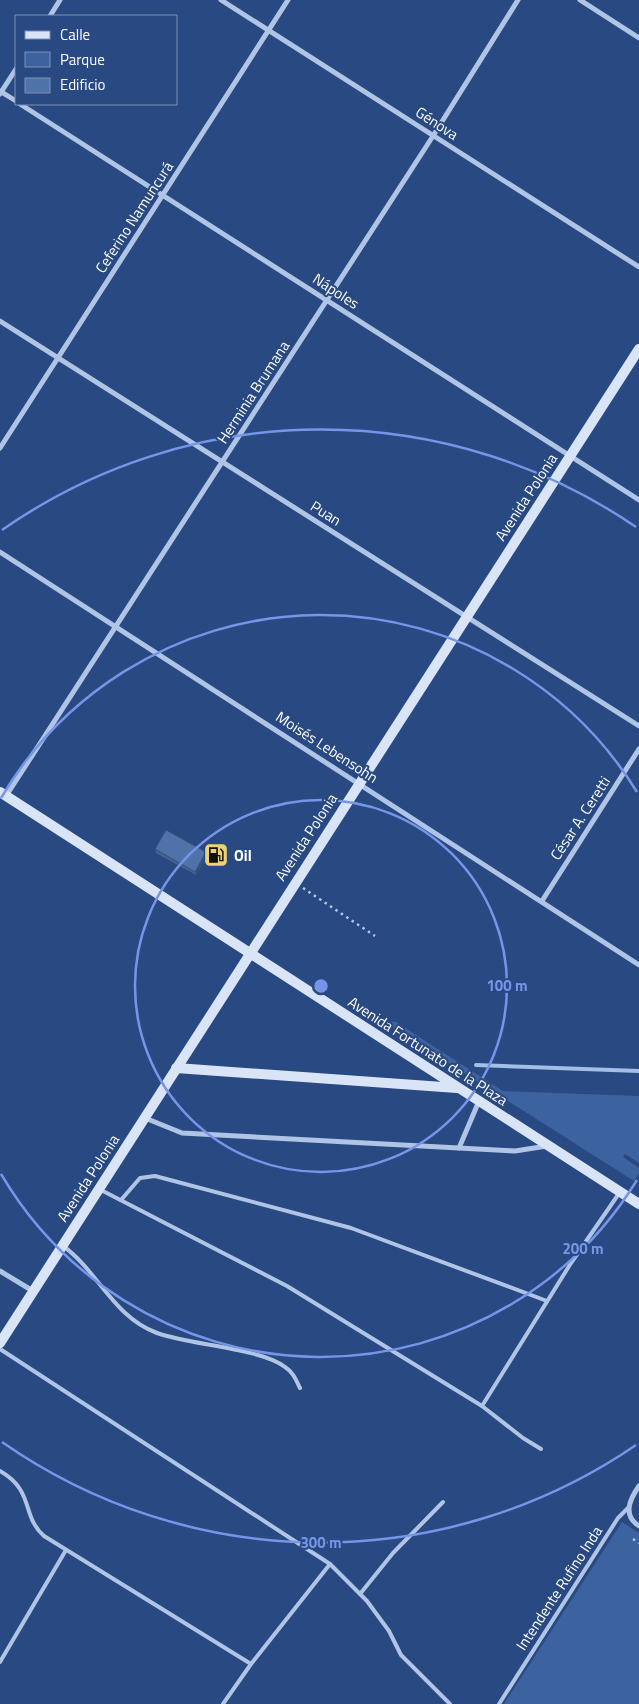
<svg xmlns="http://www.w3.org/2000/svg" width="639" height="1704" font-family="'Titillium Web',sans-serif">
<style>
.green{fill:#3c629f}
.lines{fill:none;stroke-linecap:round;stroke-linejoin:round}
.stream{stroke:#a4bfe6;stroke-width:4}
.path{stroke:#b0c5e6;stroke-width:2.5;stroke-dasharray:2.5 4;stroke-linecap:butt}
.lane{stroke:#b0c5e6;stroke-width:4}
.street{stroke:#b0c5e6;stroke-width:5}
.secondary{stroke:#d9e4f6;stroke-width:10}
.wall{fill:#456292}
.shaded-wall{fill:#385077}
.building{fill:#5072aa;stroke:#385077}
.ring{fill:none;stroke:#7795e8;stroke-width:2.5}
.labels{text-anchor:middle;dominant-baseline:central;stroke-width:4;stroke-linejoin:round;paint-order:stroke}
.street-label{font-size:15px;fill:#fff;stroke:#284981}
.poi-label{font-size:15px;font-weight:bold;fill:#fff;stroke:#284981;text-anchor:start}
.centre{fill:#7795e8;stroke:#284981;stroke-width:2.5}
.ring-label{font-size:15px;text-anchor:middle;font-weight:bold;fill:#7795e8;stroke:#284981;stroke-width:4;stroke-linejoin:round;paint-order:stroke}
</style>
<rect width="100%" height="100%" fill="#284981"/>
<g class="green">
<polygon points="382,1021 396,1022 503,1091 639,1096 639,1163 625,1154 623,1157 639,1168 639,1173 634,1181"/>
<polygon points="622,1522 639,1533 639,1704 504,1704"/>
</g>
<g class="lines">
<polyline class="stream" points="476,1065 639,1071"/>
<g class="path">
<polyline points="303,888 375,936"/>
<polyline points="633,1539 639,1543"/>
</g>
<g class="lane">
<polyline points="101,1190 287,1286 482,1406 523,1438 541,1449"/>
<polyline points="121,1200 140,1178 155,1176 351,1228 547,1301"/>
<path d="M63,1246c35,25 50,71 94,87 33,12 103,15 128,34 8,5 11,13 15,21"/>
<polyline points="0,1349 330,1564 367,1601 389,1631 401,1655 450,1704"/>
<polyline points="482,1406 571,1263 620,1192"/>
<path d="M0,1471c35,20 21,45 44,65l207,128"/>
<polyline points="360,1594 393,1553 443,1502"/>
<polyline points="0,1662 66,1550"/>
<polyline points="223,1704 251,1664 330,1564"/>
<polyline points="499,1704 618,1518 628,1508"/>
</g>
<g class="street">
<polyline points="221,0 639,267"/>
<polyline points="580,0 639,38"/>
<polyline points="50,16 60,0"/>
<polyline points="0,91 16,101"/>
<polyline points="0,94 16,69"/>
<polyline points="20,104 639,500"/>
<polyline points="0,321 639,726"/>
<polyline points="0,448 288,0"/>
<polyline points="0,552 639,965"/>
<polyline points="6,796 433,136 518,0"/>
<polyline points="542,901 639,749"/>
<polyline points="145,1118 182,1133 515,1151 547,1146"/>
<polyline points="459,1148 479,1101"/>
<polyline points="0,1271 33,1291"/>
<path d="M639,1486c-9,13 -17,29 0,40"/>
</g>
<g class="secondary">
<polyline points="0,792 639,1204"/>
<polyline points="176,1068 457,1088"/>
<polyline points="0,1343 639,349"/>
</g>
</g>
<polygon class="wall" points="155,849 207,856 196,875 156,853"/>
<polygon class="shaded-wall" points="206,852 207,856 196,875 195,872"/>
<polygon class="building" points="166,830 206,852 195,872 155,849"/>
<g class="ring">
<circle cx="321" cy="986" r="186"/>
<path d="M637 1180A371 371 0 0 1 1 1174M1 798A371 371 0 0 1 637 792"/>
<path d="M636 1445A557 557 0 0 1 2 1442M2 530A557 557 0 0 1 636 527"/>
</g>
<defs>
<symbol id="fuel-square" viewBox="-11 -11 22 22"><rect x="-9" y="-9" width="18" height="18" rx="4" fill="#eed376" stroke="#284981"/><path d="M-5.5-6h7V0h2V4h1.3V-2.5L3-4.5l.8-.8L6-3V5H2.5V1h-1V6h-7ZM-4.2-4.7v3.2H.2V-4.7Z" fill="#111"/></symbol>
</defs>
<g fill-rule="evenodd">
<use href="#fuel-square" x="202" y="841" width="28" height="28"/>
</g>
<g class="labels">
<g class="street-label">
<text transform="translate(437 123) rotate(33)">Génova</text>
<text transform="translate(134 217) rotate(-57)">Ceferino Namuncurá</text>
<text transform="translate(336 291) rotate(33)">Nápoles</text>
<text transform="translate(253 392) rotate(-57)">Herminia Brumana</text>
<text transform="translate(526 497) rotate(-57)">Avenida Polonia</text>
<text transform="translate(326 513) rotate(32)">Puan</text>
<text transform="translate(327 747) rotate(33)">Moisés Lebensohn</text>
<text transform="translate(580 818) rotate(-57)">César A. Ceretti</text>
<text transform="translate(306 837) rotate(-57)">Avenida Polonia</text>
<text transform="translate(428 1051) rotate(33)">Avenida Fortunato de la Plaza</text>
<text transform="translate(88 1178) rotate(-57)">Avenida Polonia</text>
<text transform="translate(559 1588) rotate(-57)">Intendente Rufino Inda</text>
</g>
<g class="poi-label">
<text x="234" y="855">Oil</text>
</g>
</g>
<circle cx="321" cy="986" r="8" class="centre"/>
<g class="ring-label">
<text x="507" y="991">100 m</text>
<text x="583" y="1254">200 m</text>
<text x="321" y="1548">300 m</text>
</g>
<rect x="15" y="15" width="162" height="90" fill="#284981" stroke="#7e92b3"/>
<rect x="25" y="31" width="25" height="8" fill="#d9e4f6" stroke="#7e92b3"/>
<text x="60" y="40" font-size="15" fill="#ffffff">Calle</text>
<rect x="25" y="52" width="25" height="15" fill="#3c629f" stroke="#7e92b3"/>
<text x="60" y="65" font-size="15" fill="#ffffff">Parque</text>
<rect x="25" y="78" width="25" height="15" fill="#5072aa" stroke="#7e92b3"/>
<text x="60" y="90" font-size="15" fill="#ffffff">Edificio</text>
</svg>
